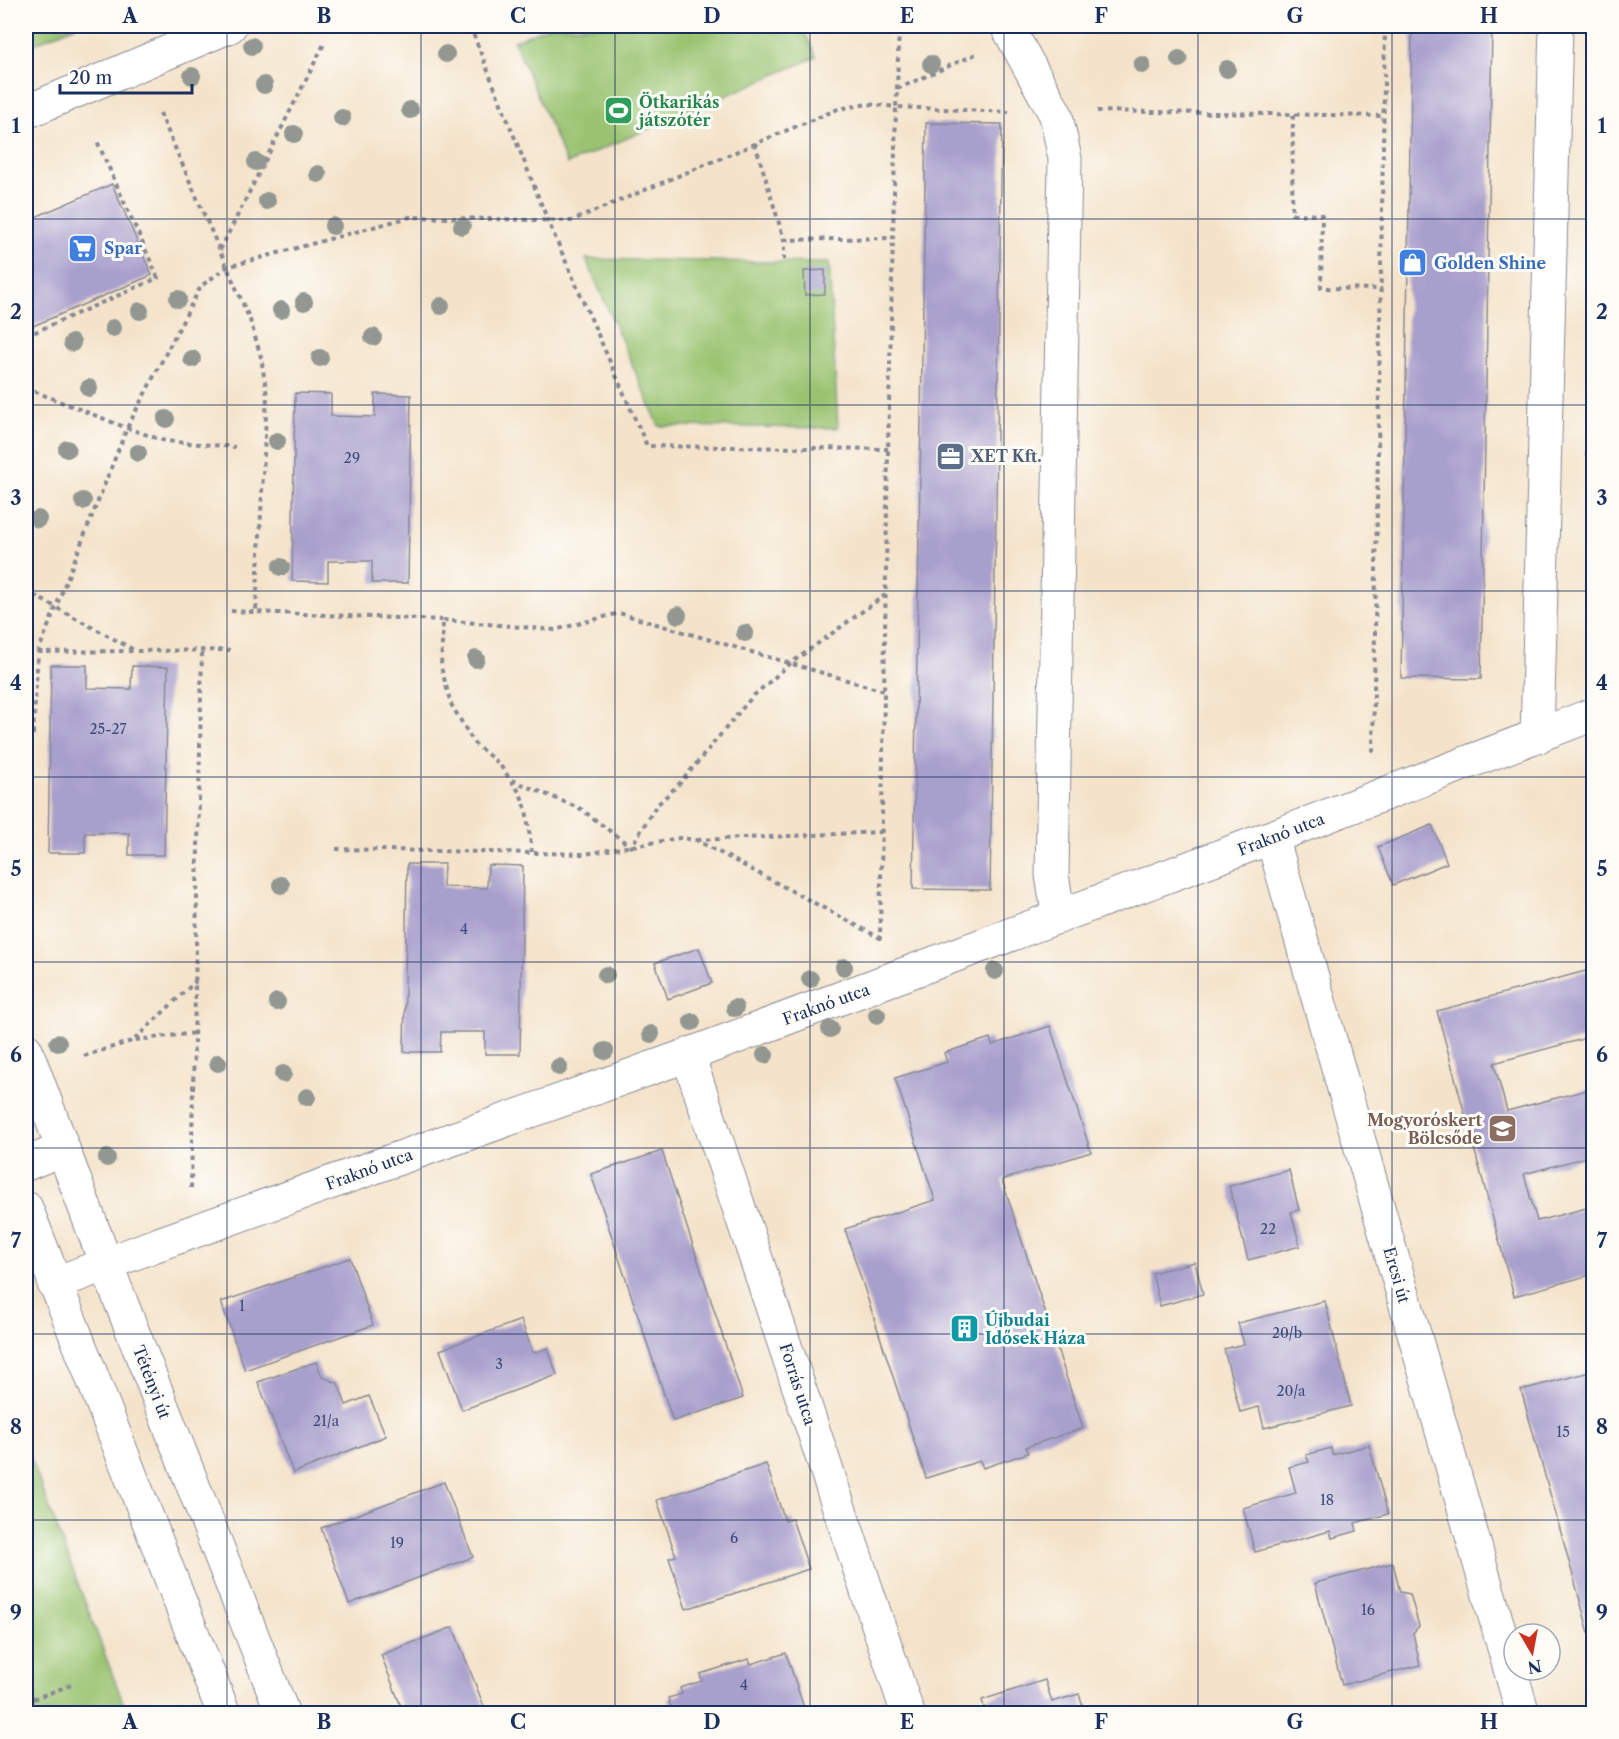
<svg xmlns="http://www.w3.org/2000/svg" width="1619" height="1739" font-family="'Libre Caslon Text',serif">
<style>
.green{fill:#99c36f;stroke:#5a7966;stroke-width:1.5}
.building{fill:#a79fcc}
.lines{fill:none;stroke-linecap:round;stroke-linejoin:round}
.minor-casing{stroke:#888994;stroke-width:35}
.major-casing{stroke:#888994;stroke-width:35}
.path{stroke:#888994;stroke-width:4;stroke-dasharray:4.5 4.5;stroke-linecap:butt}
.minor{stroke:#fff;stroke-width:33}
.major{stroke:#fff;stroke-width:33}
.tree{fill:#929891}
.grid{fill:none;stroke:#1b2f5e;stroke-width:1.5;stroke-opacity:0.55}
.labels{text-anchor:middle;dominant-baseline:central;stroke-width:6;stroke-linejoin:round;paint-order:stroke}
.number-label{font-size:14px;fill:#3e4b7a}
.leisure-label{font-size:16px;font-weight:bold;fill:#27864d;stroke:#fdfcf7;text-anchor:start}
.shop-label{font-size:16px;font-weight:bold;fill:#366cbe;stroke:#fdfcf7;text-anchor:start}
.service-label{font-size:16px;font-weight:bold;fill:#4e5e75;stroke:#fdfcf7;text-anchor:start}
.street-label{font-size:16px;fill:#1b2f5e;stroke:#fdfcf7}
.education-label{font-size:16px;font-weight:bold;fill:#785e54;stroke:#fdfcf7;text-anchor:end}
.culture-label{font-size:16px;font-weight:bold;fill:#0d838f;stroke:#fdfcf7;text-anchor:start}
.neatline{fill:none;stroke:#1b2f5e;stroke-width:2}
.grid-label{font-size:20px;text-anchor:middle;font-weight:bold;fill:#1b2f5e}
</style>
<rect width="100%" height="100%" fill="#fdfcf7"/>
<filter id="ink" filterUnits="userSpaceOnUse"><feTurbulence type="fractalNoise" baseFrequency=".0167" numOctaves="2"/><feDisplacementMap in="SourceGraphic" scale="12" xChannelSelector="R" yChannelSelector="G"/><feConvolveMatrix kernelMatrix="1 2 1 2 8 2 1 2 1" color-interpolation-filters="sRGB"/></filter>
<filter id="wash" filterUnits="userSpaceOnUse"><feTurbulence type="fractalNoise" baseFrequency=".008" numOctaves="4" result="noise"/><feDisplacementMap in="SourceGraphic" scale="24" xChannelSelector="R" yChannelSelector="G"/><feGaussianBlur stdDeviation="1.35" result="paint"/><feColorMatrix in="noise" values="0 0 0 0 0 0 0 0 0 0 0 0 0 0 0 0 0 1.4 0 .05"/><feComposite in="paint" operator="in"/></filter>
<g filter="url(#wash)">
<rect width="100%" height="100%" fill="#f4e3ca"/>
<g class="green">
<polygon points="26,26 76,26 26,47"/>
<polygon points="550,26 802,26 816,57 567,164 514,41"/>
<polygon points="586,259 829,263 838,428 659,426"/>
<polygon points="26,1446 127,1713 26,1713"/>
</g>
<g id="blocks">
<g class="building">
<polygon points="1412,26 1492,26 1481,679 1401,678"/>
<polygon points="926,123 1002,124 990,890 913,889"/>
<polygon points="112,184 152,275 26,329 26,221"/>
<polygon points="825,270 825,294 805,295 804,271"/>
<polygon points="295,393 331,394 331,416 375,417 375,394 411,395 408,583 372,583 372,561 328,561 328,582 292,581"/>
<polygon points="51,665 87,665 87,688 131,689 132,666 168,667 164,855 129,855 129,833 85,833 85,853 48,853"/>
<polygon points="1432,825 1447,863 1393,885 1378,847"/>
<polygon points="407,864 444,864 443,887 487,888 488,865 523,866 520,1054 485,1054 485,1032 441,1032 440,1052 404,1052"/>
<polygon points="699,948 712,983 668,999 655,963"/>
<polygon points="1593,969 1594,1036 1494,1063 1507,1111 1594,1088 1594,1155 1524,1174 1537,1221 1594,1206 1594,1274 1514,1296 1437,1011"/>
<polygon points="1050,1026 1091,1152 1002,1180 1083,1428 1026,1447 1028,1453 983,1468 980,1461 926,1478 845,1229 935,1200 895,1078 947,1062 944,1053 990,1038 992,1045"/>
<polygon points="662,1151 743,1398 673,1421 591,1174"/>
<polygon points="1289,1170 1299,1210 1291,1212 1300,1246 1248,1260 1229,1186"/>
<polygon points="350,1258 373,1325 245,1370 221,1302"/>
<polygon points="1195,1262 1203,1294 1160,1306 1152,1273"/>
<polygon points="1325,1301 1351,1406 1264,1428 1259,1407 1240,1412 1224,1349 1244,1344 1238,1323"/>
<polygon points="521,1320 533,1353 548,1348 557,1375 462,1410 440,1350"/>
<polygon points="316,1362 322,1377 338,1383 346,1405 369,1396 386,1436 293,1473 258,1382"/>
<polygon points="1594,1371 1594,1647 1593,1647 1521,1390"/>
<polygon points="1369,1445 1388,1514 1355,1523 1357,1531 1332,1538 1330,1531 1255,1552 1243,1508 1296,1493 1289,1467 1309,1462 1306,1455 1331,1448 1332,1455"/>
<polygon points="766,1464 785,1521 792,1519 809,1569 686,1609 669,1558 676,1556 657,1500"/>
<polygon points="444,1482 473,1557 349,1604 321,1528"/>
<polygon points="1393,1563 1400,1592 1410,1594 1419,1626 1413,1633 1420,1665 1342,1685 1315,1583"/>
<polygon points="453,1627 487,1714 404,1714 381,1655"/>
<polygon points="786,1653 806,1714 673,1714 668,1698 682,1694 680,1688 702,1681 700,1674 749,1659 751,1664"/>
<polygon points="1045,1680 1052,1702 1079,1694 1085,1714 986,1714 982,1700"/>
</g>
</g>
</g>
<g filter="url(#ink)">
<use href="#blocks" fill-opacity="0" stroke="#888994" stroke-width="1.5"/>
<g class="lines">
<defs>
<g id="minor">
<polyline points="1007,26 1056,115 1065,159 1052,875 1059,917"/>
<polyline points="26,112 230,26"/>
<polyline points="1537,737 1556,26"/>
<polyline points="1272,837 1523,1714"/>
<polyline points="688,1055 908,1714"/>
<polyline points="26,1164 63,1149"/>
<polyline points="54,1284 153,1246 688,1055 1272,837 1594,714"/>
</g>
<g id="major">
<polyline points="26,1050 106,1264 283,1714"/>
<polyline points="26,1208 224,1714"/>
</g>
</defs>
<use href="#minor" class="minor-casing"/>
<use href="#major" class="major-casing"/>
<g class="path">
<polyline points="470,26 548,221 647,446 888,449"/>
<polyline points="897,89 899,26"/>
<polyline points="1097,111 1384,116"/>
<polyline points="160,113 250,320 261,357 267,396 256,611"/>
<polyline points="1293,115 1292,214 1322,215 1321,288 1382,289"/>
<polyline points="755,143 784,240 784,262"/>
<polyline points="784,240 892,238"/>
<polyline points="220,250 325,42"/>
<polyline points="26,336 158,278 97,141"/>
<polyline points="26,388 127,428 165,441 235,447"/>
<polyline points="1585,454 1594,454"/>
<polyline points="26,591 136,651"/>
<polyline points="231,611 443,620 441,667 451,704 474,743 500,765 520,793 526,809 532,852"/>
<polyline points="443,620 555,630 619,613 884,691"/>
<polyline points="38,652 230,650"/>
<polyline points="26,740 33,734 38,652 127,428 201,286 227,267 410,217 571,221 838,109 868,104 896,107 897,89 976,54"/>
<polyline points="1373,752 1385,26"/>
<polyline points="512,780 581,809 631,847 656,806 681,782 752,697 791,663 885,595"/>
<polyline points="697,840 882,832"/>
<polyline points="336,849 585,854 680,838 696,840 880,938 888,449 896,107 1009,112"/>
<polyline points="135,1039 196,981"/>
<polyline points="84,1056 135,1040 196,1033"/>
<polyline points="191,1188 202,650"/>
<polyline points="26,1679 33,1699 26,1702"/>
<polyline points="33,1699 71,1685"/>
</g>
<use href="#minor" class="minor"/>
<use href="#major" class="major"/>
</g>
<g class="tree">
<circle cx="252" cy="46" r="9"/>
<circle cx="446" cy="54" r="9"/>
<circle cx="1179" cy="59" r="9"/>
<circle cx="931" cy="64" r="9"/>
<circle cx="1142" cy="65" r="9"/>
<circle cx="1227" cy="69" r="9"/>
<circle cx="192" cy="76" r="9"/>
<circle cx="264" cy="85" r="9"/>
<circle cx="410" cy="110" r="9"/>
<circle cx="342" cy="118" r="9"/>
<circle cx="294" cy="134" r="9"/>
<circle cx="256" cy="162" r="9"/>
<circle cx="318" cy="174" r="9"/>
<circle cx="267" cy="201" r="9"/>
<circle cx="333" cy="226" r="9"/>
<circle cx="462" cy="226" r="9"/>
<circle cx="178" cy="299" r="9"/>
<circle cx="304" cy="302" r="9"/>
<circle cx="441" cy="306" r="9"/>
<circle cx="281" cy="310" r="9"/>
<circle cx="140" cy="311" r="9"/>
<circle cx="113" cy="328" r="9"/>
<circle cx="373" cy="337" r="9"/>
<circle cx="72" cy="343" r="9"/>
<circle cx="320" cy="358" r="9"/>
<circle cx="192" cy="359" r="9"/>
<circle cx="89" cy="388" r="9"/>
<circle cx="166" cy="419" r="9"/>
<circle cx="277" cy="441" r="9"/>
<circle cx="67" cy="449" r="9"/>
<circle cx="138" cy="453" r="9"/>
<circle cx="83" cy="501" r="9"/>
<circle cx="38" cy="519" r="9"/>
<circle cx="281" cy="567" r="9"/>
<circle cx="678" cy="615" r="9"/>
<circle cx="745" cy="633" r="9"/>
<circle cx="476" cy="659" r="9"/>
<circle cx="281" cy="885" r="9"/>
<circle cx="844" cy="967" r="9"/>
<circle cx="995" cy="971" r="9"/>
<circle cx="606" cy="975" r="9"/>
<circle cx="810" cy="979" r="9"/>
<circle cx="277" cy="1002" r="9"/>
<circle cx="735" cy="1008" r="9"/>
<circle cx="877" cy="1015" r="9"/>
<circle cx="692" cy="1022" r="9"/>
<circle cx="830" cy="1029" r="9"/>
<circle cx="651" cy="1034" r="9"/>
<circle cx="58" cy="1043" r="9"/>
<circle cx="605" cy="1051" r="9"/>
<circle cx="765" cy="1055" r="9"/>
<circle cx="218" cy="1063" r="9"/>
<circle cx="559" cy="1067" r="9"/>
<circle cx="283" cy="1074" r="9"/>
<circle cx="307" cy="1097" r="9"/>
<circle cx="107" cy="1158" r="9"/>
</g>
</g>
<path class="grid" d="M227,26v1688M421,26v1688M615,26v1688M810,26v1688M1004,26v1688M1198,26v1688M1392,26v1688M26,219h1568M26,405h1568M26,591h1568M26,777h1568M26,962h1568M26,1148h1568M26,1334h1568M26,1520h1568"/>
<defs>
<symbol id="stadium-square" viewBox="-11 -11 22 22"><rect x="-9" y="-9" width="18" height="18" rx="4" fill="#2e9e5b" stroke="#fdfcf7"/><path d="M0-5a6.5 5 0 1 0 0 10a6.5 5 0 1 0 0-10ZM-3.5-1.8h7v3.6h-7Z" fill="#fff"/></symbol>
<symbol id="supermarket-square" viewBox="-11 -11 22 22"><rect x="-9" y="-9" width="18" height="18" rx="4" fill="#3f7fe0" stroke="#fdfcf7"/><path d="M-6-5.5h2.5l.6 2H6L4.5 2H-2.5L-4.4-4H-6ZM-1.5 3.2a1.3 1.3 0 1 0 .1 0ZM3 3.2a1.3 1.3 0 1 0 .1 0Z" fill="#fff"/></symbol>
<symbol id="shop-square" viewBox="-11 -11 22 22"><rect x="-9" y="-9" width="18" height="18" rx="4" fill="#3f7fe0" stroke="#fdfcf7"/><path d="M-5-2.5h2.3a2.7 3.5 0 0 1 5.4 0H5L5.5 6h-11ZM-1.5-2.5h3a1.5 2.3 0 0 0-3 0Z" fill="#fff"/></symbol>
<symbol id="office-square" viewBox="-11 -11 22 22"><rect x="-9" y="-9" width="18" height="18" rx="4" fill="#5c6f8a" stroke="#fdfcf7"/><path d="M-6-3h4V-5.5h4V-3h4V5H-6ZM-1-4.5V-3h2v-1.5ZM-6 0V1H6V0Z" fill="#fff"/></symbol>
<symbol id="school-square" viewBox="-11 -11 22 22"><rect x="-9" y="-9" width="18" height="18" rx="4" fill="#8d6e63" stroke="#fdfcf7"/><path d="M0-5L7-2L0 1L-7-2ZM-4 1L0 2.5L4 1V4Q0 6-4 4Z" fill="#fff"/></symbol>
<symbol id="building-square" viewBox="-11 -11 22 22"><rect x="-9" y="-9" width="18" height="18" rx="4" fill="#0f9aa8" stroke="#fdfcf7"/><path d="M-4-6H4V6H1V3H-1V6H-4ZM-2.5-4.3h1.7v1.8h-1.7ZM.8-4.3h1.7v1.8H.8ZM-2.5-1h1.7V.8h-1.7ZM.8-1h1.7V.8H.8Z" fill="#fff"/></symbol>
</defs>
<g fill-rule="evenodd">
<use href="#stadium-square" x="602" y="94" width="33" height="33"/>
<use href="#supermarket-square" x="66" y="232" width="33" height="33"/>
<use href="#shop-square" x="1396" y="246" width="33" height="33"/>
<use href="#office-square" x="934" y="440" width="33" height="33"/>
<use href="#school-square" x="1486" y="1112" width="33" height="33"/>
<use href="#building-square" x="948" y="1312" width="33" height="33"/>
</g>
<g class="labels">
<g class="number-label">
<text x="352" y="458">29</text>
<text x="108" y="729">25-27</text>
<text x="464" y="929">4</text>
<text x="1268" y="1229">22</text>
<text x="242" y="1306">1</text>
<text x="1287" y="1333">20/b</text>
<text x="499" y="1364">3</text>
<text x="1291" y="1391">20/a</text>
<text x="326" y="1421">21/a</text>
<text x="1563" y="1432">15</text>
<text x="1327" y="1500">18</text>
<text x="734" y="1538">6</text>
<text x="397" y="1543">19</text>
<text x="1368" y="1610">16</text>
<text x="744" y="1685">4</text>
</g>
<g class="leisure-label">
<text x="639" y="102">Ötkarikás<tspan x="639" dy="18">játszótér</tspan></text>
</g>
<g class="shop-label">
<text x="104" y="248">Spar</text>
<text x="1434" y="263">Golden Shine</text>
</g>
<g class="service-label">
<text x="971" y="456">XET Kft.</text>
</g>
<g class="street-label">
<text transform="translate(1281 834) rotate(-21)">Fraknó utca</text>
<text transform="translate(826 1004) rotate(-20)">Fraknó utca</text>
<text transform="translate(369 1169) rotate(-20)">Fraknó utca</text>
<text transform="translate(1397 1275) rotate(74)">Ercsi út</text>
<text transform="translate(152 1382) rotate(69)">Tétényi út</text>
<text transform="translate(798 1384) rotate(72)">Forrás utca</text>
</g>
<g class="education-label">
<text x="1482" y="1120">Mogyoróskert<tspan x="1482" dy="18">Bölcsőde</tspan></text>
</g>
<g class="culture-label">
<text x="985" y="1320">Újbudai<tspan x="985" dy="18">Idősek Háza</tspan></text>
</g>
</g>
<rect width="1619" height="1739" fill="none" stroke="#fdfcf7" stroke-width="66"/>
<g transform="translate(1532 1652) rotate(170)"><circle r="28" fill="#fdfcf7" stroke="#a3aaba" stroke-width="1.5"/>
<path d="M0-4.5L10 22L0 15L-10 22Z" fill="#c8321e"/>
<text y="-9" font-size="16" font-weight="bold" text-anchor="middle" fill="#1b2f5e">N</text>
</g>
<path d="M60 84v9h132v-9" fill="none" stroke="#1b2f5e" stroke-width="3"/>
<text x="69" y="84" font-size="18" fill="#1b2f5e" stroke="#fdfcf7" stroke-width="4.5" paint-order="stroke">20 m</text>
<rect x="33" y="33" width="1553" height="1673" class="neatline"/>
<g class="grid-label">
<text x="130" y="23">A</text>
<text x="324" y="23">B</text>
<text x="518" y="23">C</text>
<text x="712" y="23">D</text>
<text x="907" y="23">E</text>
<text x="1101" y="23">F</text>
<text x="1295" y="23">G</text>
<text x="1489" y="23">H</text>
<text x="16" y="133">1</text>
<text x="1602" y="133">1</text>
<text x="16" y="319">2</text>
<text x="1602" y="319">2</text>
<text x="16" y="505">3</text>
<text x="1602" y="505">3</text>
<text x="16" y="690">4</text>
<text x="1602" y="690">4</text>
<text x="16" y="876">5</text>
<text x="1602" y="876">5</text>
<text x="16" y="1062">6</text>
<text x="1602" y="1062">6</text>
<text x="16" y="1248">7</text>
<text x="1602" y="1248">7</text>
<text x="16" y="1434">8</text>
<text x="1602" y="1434">8</text>
<text x="16" y="1620">9</text>
<text x="1602" y="1620">9</text>
<text x="130" y="1729">A</text>
<text x="324" y="1729">B</text>
<text x="518" y="1729">C</text>
<text x="712" y="1729">D</text>
<text x="907" y="1729">E</text>
<text x="1101" y="1729">F</text>
<text x="1295" y="1729">G</text>
<text x="1489" y="1729">H</text>
</g>
</svg>
